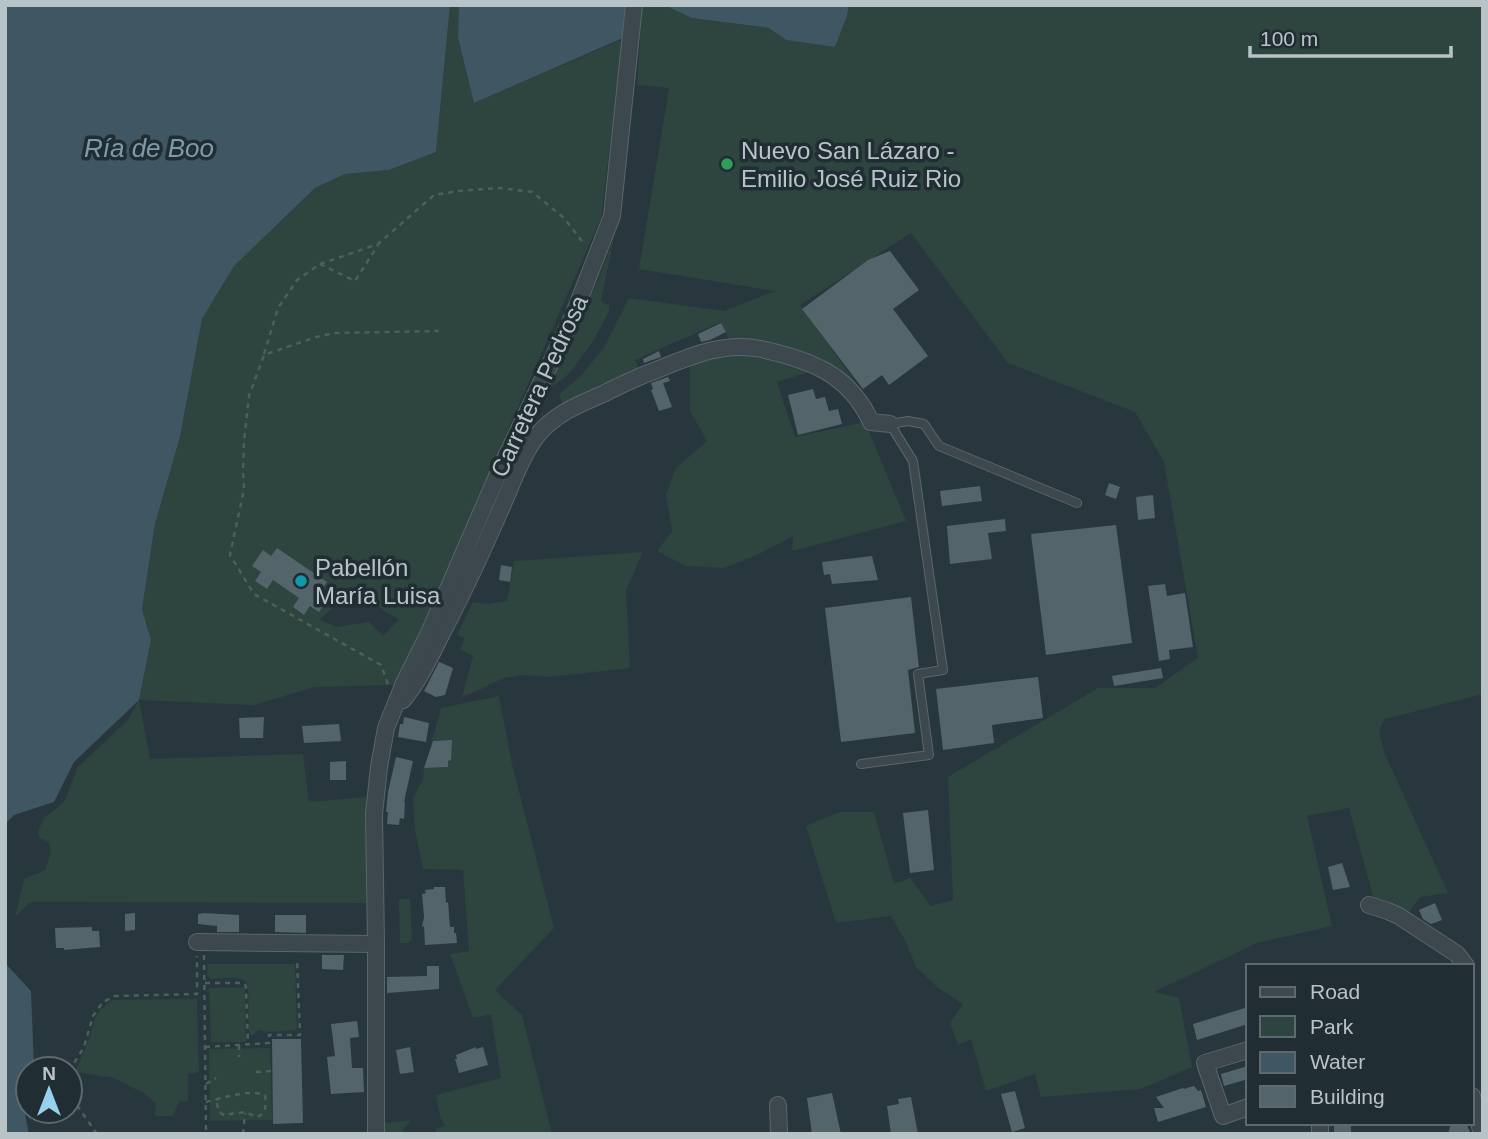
<svg xmlns="http://www.w3.org/2000/svg" width="1488" height="1139" font-family="Helvetica,sans-serif">
<style>
.green{fill:#2e443e;fill-rule:evenodd}
.water{fill:#3e5763}
.building{fill:#53646a}
.lines{fill:none;stroke-linecap:round;stroke-linejoin:round}
.service-casing{stroke:#59666b;stroke-width:10}
.minor-casing{stroke:#59666b;stroke-width:18}
.path{stroke:#4c605b;stroke-width:2.5;stroke-dasharray:5 5;stroke-linecap:butt}
.service{stroke:#3c484e;stroke-width:8}
.minor{stroke:#3c484e;stroke-width:16}
.leisure-dot{fill:#2e9e5b;stroke:#202d33;stroke-width:2.5}
.culture-dot{fill:#0f9aa8;stroke:#202d33;stroke-width:2.5}
.labels{text-anchor:middle;dominant-baseline:central;stroke-width:7;stroke-linejoin:round;paint-order:stroke}
.poi-label{font-size:24px;fill:#b8c3c8;stroke:#202d33;text-anchor:start}
.street-label{font-size:24px;fill:#b8c3c8;stroke:#202d33}
.water-label{font-size:26px;font-style:italic;fill:#7c9ba9;stroke:#202d33}
</style>
<rect width="100%" height="100%" fill="#28373d"/>
<g class="green">
<path d="M450,5h9l-1,33 16,65 149,-64 -22,179 -205,467 -81,2 -61,18 -115,-5 11,59 153,-5 6,48 57,-5 3,106 -339,-1 -15,15 9,-38 21,-9 6,-18 -2,-10 -10,-4 -1,-7 6,-13 20,-16 14,-35 49,-46 12,-21 12,-60 -9,-31 13,-85 25,-87 22,-118 32,-53 81,-78 30,-14 44,-4 47,-18zM359,593l27,19 13,7 -16,17 -14,-14 -33,5 -16,-8 20,-18z"/>
<polygon points="642,5 664,5 692,18 769,28 786,40 835,47 847,16 849,5 1483,5 1483,694 1385,719 1379,730 1384,752 1448,893 1420,897 1409,912 1374,900 1349,808 1307,816 1332,926 1257,943 1154,992 1179,998 1192,1067 1141,1089 1041,1097 1035,1074 986,1091 971,1039 958,1045 950,1023 963,1004 938,988 916,967 906,942 891,916 836,923 806,826 840,812 874,812 894,884 910,878 931,906 953,900 948,777 1098,688 1155,688 1198,658 1164,462 1135,412 1008,363 911,233 800,305 863,393 857,388 730,343 721,322 635,360 641,373 564,407 559,394 580,377 605,346 629,298 724,311 775,291 639,269 669,88 637,85"/>
<polygon points="614,238 601,301 609,306 609,311 595,338 572,370 562,380 548,388 597,283"/>
<polygon points="711,354 768,354 816,370 777,382 795,437 865,422 906,521 792,551 793,536 757,555 724,568 686,566 657,551 672,531 666,495 676,468 707,441 690,411 690,365"/>
<polygon points="643,552 626,590 630,668 550,677 522,675 503,678 477,691 462,697 473,656 460,649 465,638 457,635 473,602 488,604 507,601 514,561"/>
<polygon points="499,696 512,764 554,928 495,990 522,1015 552,1134 437,1134 436,1128 445,1126 440,1116 436,1095 501,1078 491,1014 473,1018 450,954 469,951 463,870 423,869 415,830 413,798 423,779 424,768 448,767 448,761 451,760 451,740 431,741 434,734 441,708"/>
<polygon points="399,899 410,899 412,939 408,943 400,943"/>
<path d="M208,964h87l2,66 -29,2 -10,-2 -6,6 -3,-3 -1,-48c-7,-11 -25,-6 -37,-6l-4,-4z"/>
<polygon points="245,987 246,1042 211,1042 209,988"/>
<polygon points="197,999 199,1072 188,1074 188,1101 179,1102 173,1116 155,1116 156,1103 143,1093 114,1078 75,1072 89,1040 95,1018 101,1009 112,1000"/>
<polygon points="270,1048 272,1120 210,1121 209,1049"/>
<polygon points="410,1120 401,1134 384,1134 384,1123"/>
</g>
<g class="water">
<polygon points="5,5 450,5 436,152 389,170 345,174 315,188 234,266 202,319 180,437 155,524 142,609 151,640 139,700 74,762 54,802 14,815 5,824"/>
<polygon points="459,5 626,5 623,38 474,103 458,38"/>
<polygon points="664,5 849,5 847,16 835,47 786,40 769,28 692,18"/>
<polygon points="5,963 31,991 34,1069 28,1069 28,1103 23,1105 29,1134 5,1134"/>
</g>
<g class="building">
<polygon points="890,251 919,290 893,309 928,356 889,385 882,375 863,389 802,309 868,260"/>
<polygon points="721,323 726,332 710,340 701,342 698,334"/>
<polygon points="659,351 661,357 644,363 643,359"/>
<polygon points="668,377 670,381 663,383 672,407 659,411 651,390 653,389 651,383"/>
<polygon points="813,389 816,399 825,397 829,411 838,409 842,424 798,435 788,395"/>
<polygon points="1109,483 1120,487 1116,499 1105,495"/>
<polygon points="980,486 982,501 942,506 940,491"/>
<polygon points="1153,495 1155,518 1138,520 1136,497"/>
<polygon points="1005,519 1006,531 988,533 992,559 950,564 947,526"/>
<polygon points="1116,525 1132,643 1046,655 1031,534"/>
<polygon points="277,548 327,582 321,590 329,596 319,612 310,606 304,615 293,607 299,598 273,580 267,589 255,581 261,572 252,566 263,550 271,556"/>
<polygon points="872,556 878,580 832,584 830,574 824,575 822,562"/>
<polygon points="501,565 512,567 510,582 499,580"/>
<polygon points="1165,584 1167,596 1185,593 1193,647 1169,650 1170,659 1159,661 1148,586"/>
<polygon points="911,597 919,667 908,670 915,733 841,742 825,608"/>
<polygon points="439,662 453,668 445,695 436,697 424,691"/>
<polygon points="1161,668 1163,678 1114,686 1112,676"/>
<polygon points="1038,677 1043,718 992,725 994,743 943,750 936,689"/>
<polygon points="264,717 263,738 240,738 239,718"/>
<polygon points="404,717 429,723 426,742 398,737 400,724 403,724"/>
<polygon points="339,724 341,741 304,743 302,726"/>
<polygon points="452,740 451,760 448,761 448,767 424,768 433,741"/>
<polygon points="396,757 413,761 404,802 405,802 404,819 400,818 399,825 387,824 388,812 386,812 388,792"/>
<polygon points="346,761 346,780 330,780 330,762"/>
<polygon points="928,810 934,870 910,873 903,813"/>
<polygon points="1342,863 1350,887 1333,890 1328,867"/>
<polygon points="434,887 445,887 446,903 448,902 450,927 454,927 454,933 456,933 457,943 425,945 424,926 422,927 424,917 422,894 426,893 425,890 434,889"/>
<polygon points="1435,903 1442,920 1431,924 1423,919 1419,910"/>
<polygon points="135,913 135,930 125,931 125,914"/>
<polygon points="204,913 239,915 239,932 217,932 217,926 198,924 198,914"/>
<polygon points="275,915 306,915 306,933 275,932"/>
<polygon points="92,927 92,931 99,931 100,947 64,950 64,948 56,948 55,928"/>
<polygon points="322,955 344,955 343,970 322,969"/>
<polygon points="427,966 439,966 439,989 387,993 387,977 427,976"/>
<polygon points="1248,1007 1248,1024 1197,1040 1193,1024"/>
<polygon points="357,1021 359,1037 350,1038 352,1068 363,1068 364,1092 331,1094 327,1057 335,1056 331,1024"/>
<polygon points="272,1039 301,1039 303,1123 273,1124"/>
<polygon points="410,1047 414,1072 400,1074 396,1050"/>
<polygon points="476,1047 476,1049 483,1047 488,1065 459,1073 455,1059 457,1059 456,1055"/>
<polygon points="1248,1066 1248,1079 1224,1086 1221,1074"/>
<polygon points="1194,1086 1198,1091 1201,1090 1206,1107 1158,1122 1154,1108 1164,1108 1156,1097 1183,1088 1184,1089"/>
<polygon points="1015,1091 1025,1128 1012,1132 1001,1094"/>
<polygon points="832,1093 841,1134 812,1134 807,1098"/>
<polygon points="911,1097 918,1134 891,1134 887,1106 899,1104 898,1099"/>
<rect x="1334" y="1123" width="17" height="11"/>
<polygon points="1451,1123 1466,1123 1471,1134 1448,1134"/>
</g>
<g class="lines">
<defs>
<polyline id="service" points="861,764 929,755 918,674 943,670 913,461 890,424 908,421 924,424 939,446 1077,503"/>
<g id="minor">
<path d="M403,700c17,-21 28,-45 40,-69 21,-39 39,-79 57,-120 13,-28 23,-63 45,-84 18,-17 38,-24 60,-34 16,-8 32,-16 49,-22 35,-14 69,-30 107,-22 50,11 88,25 110,73l19,2"/>
<polyline points="1369,905 1388,911 1399,916 1457,954 1466,966"/>
<polyline points="197,942 376,944"/>
<polyline points="1248,1050 1205,1063 1223,1116 1248,1107"/>
<polyline points="1472,1096 1482,1134"/>
<polyline points="778,1105 779,1134"/>
<polyline points="1320,1123 1320,1134"/>
<polyline points="376,1134 376,944 374,814 379,767 386,728 404,683 428,635 501,467 573,316 612,216 634,5"/>
</g>
</defs>
<use href="#service" class="service-casing"/>
<use href="#minor" class="minor-casing"/>
<g class="path">
<polyline points="320,264 355,281 378,245"/>
<polyline points="264,354 278,308 297,280 320,264 378,244 434,195 458,191 500,188 532,192 564,218 585,245"/>
<polyline points="388,684 381,665 254,594 230,555 244,489 243,470 244,441 249,396 264,355 316,337 334,333 439,331"/>
<polyline points="204,955 206,1134"/>
<polyline points="205,983 243,983 246,986 248,1045"/>
<polyline points="239,1045 239,1057"/>
<polyline points="205,1047 269,1043 269,1035 300,1035 297,959"/>
<polyline points="256,1072 272,1071"/>
<polyline points="206,1084 216,1078"/>
<path d="M206,1102c17,-4 42,-13 59,-7 1,9 2,18 -8,22l-12,-5 -21,3 -5,-3 -3,-12"/>
<polyline points="97,1134 72,1098 70,1084 73,1065 84,1047 93,1016 103,1002 115,996 197,994 197,956"/>
<polyline points="243,1134 245,1113"/>
</g>
<use href="#service" class="service"/>
<use href="#minor" class="minor"/>
</g>
<circle class="leisure-dot" cx="727" cy="164" r="7"/>
<circle class="culture-dot" cx="301" cy="581" r="7"/>
<g class="labels">
<g class="poi-label">
<text x="741" y="150">Nuevo San Lázaro -<tspan x="741" dy="28">Emilio José Ruiz Rio</tspan></text>
<text x="315" y="567">Pabellón<tspan x="315" dy="28">María Luisa</tspan></text>
</g>
<g class="street-label">
<text transform="translate(539 386) rotate(-65)">Carretera Pedrosa</text>
</g>
<g class="water-label">
<text x="149" y="148">Ría de Boo</text>
</g>
</g>
<rect width="1488" height="1139" fill="none" stroke="#b8c3c8" stroke-width="14"/>
<rect x="1246" y="964" width="228" height="161" fill="#202d33" stroke="#5d696f" stroke-width="2"/>
<rect x="1260" y="987" width="35" height="10" fill="#3c484e" stroke="#5d696f" stroke-width="2"/>
<text x="1310" y="999" font-size="21" fill="#b8c3c8">Road</text>
<rect x="1260" y="1016" width="35" height="21" fill="#2e443e" stroke="#5d696f" stroke-width="2"/>
<text x="1310" y="1034" font-size="21" fill="#b8c3c8">Park</text>
<rect x="1260" y="1052" width="35" height="21" fill="#3e5763" stroke="#5d696f" stroke-width="2"/>
<text x="1310" y="1069" font-size="21" fill="#b8c3c8">Water</text>
<rect x="1260" y="1086" width="35" height="21" fill="#53646a" stroke="#5d696f" stroke-width="2"/>
<text x="1310" y="1104" font-size="21" fill="#b8c3c8">Building</text>
<g transform="translate(49 1090)"><circle r="33" fill="#202d33" stroke="#5d696f" stroke-width="2"/>
<path d="M0-5L12 26L0 18L-12 26Z" fill="#98d1ee"/>
<text y="-10" font-size="19" font-weight="bold" text-anchor="middle" fill="#b8c3c8">N</text>
</g>
<path d="M1250 46v10h201v-10" fill="none" stroke="#b8c3c8" stroke-width="3.5"/>
<text x="1260" y="46" font-size="21" fill="#b8c3c8" stroke="#202d33" stroke-width="5" paint-order="stroke">100 m</text>
</svg>
